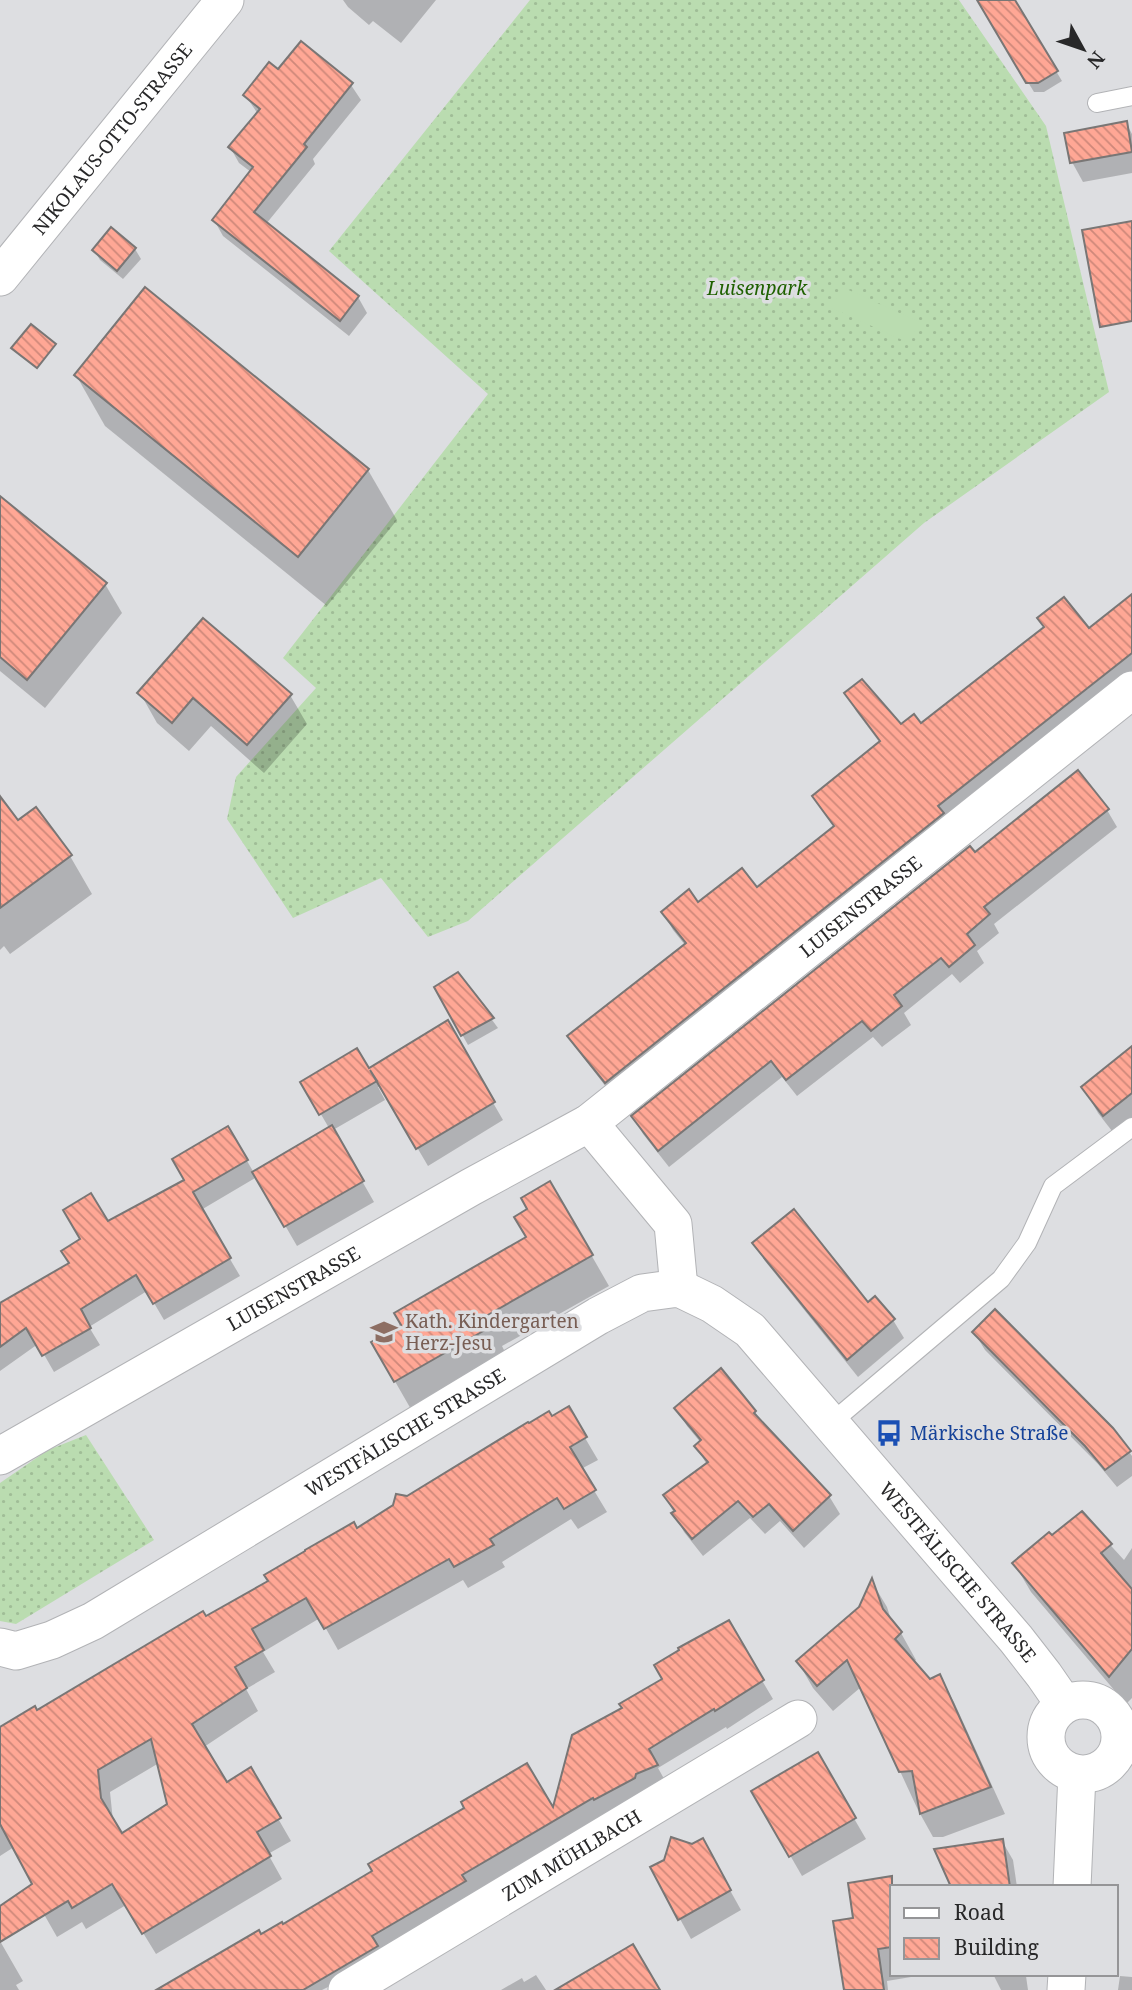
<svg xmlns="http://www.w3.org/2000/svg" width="1132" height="1990" font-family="'Noto Serif',serif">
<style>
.grass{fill:url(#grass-dots)}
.garden{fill:#badcb0}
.shadow{fill:#0003;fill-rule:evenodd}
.building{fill:url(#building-back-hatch);stroke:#797675;stroke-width:2;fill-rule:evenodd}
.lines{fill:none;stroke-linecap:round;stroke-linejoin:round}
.lane-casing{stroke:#b2b3b6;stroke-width:20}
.street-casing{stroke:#b2b3b6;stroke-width:39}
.lane{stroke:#fff;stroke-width:18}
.street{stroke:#fff;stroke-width:37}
.labels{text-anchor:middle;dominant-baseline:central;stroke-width:7;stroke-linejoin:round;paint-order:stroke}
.street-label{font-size:19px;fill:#282829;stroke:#dddee1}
.park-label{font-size:19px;font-style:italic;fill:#1f6100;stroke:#dddee1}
.education-label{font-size:19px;fill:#785e54;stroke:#dddee1;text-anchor:start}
.transit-label{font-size:19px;fill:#164399;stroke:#dddee1;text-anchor:start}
</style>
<defs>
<pattern id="grass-dots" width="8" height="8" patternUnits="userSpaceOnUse" patternTransform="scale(1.75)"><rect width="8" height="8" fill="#badcb0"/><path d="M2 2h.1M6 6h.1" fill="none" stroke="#a0bd97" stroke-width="1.8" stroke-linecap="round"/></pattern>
<pattern id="building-back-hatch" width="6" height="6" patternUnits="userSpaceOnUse" patternTransform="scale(1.75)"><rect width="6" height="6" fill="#ffa795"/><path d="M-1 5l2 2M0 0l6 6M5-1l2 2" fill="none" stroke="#ce887a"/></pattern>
</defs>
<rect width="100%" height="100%" fill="#dddee1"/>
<g class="grass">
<polygon points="530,0 959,0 1046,126 1109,392 924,523 468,921 428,937 381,878 293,918 227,819 236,777 316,688 283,658 488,394 329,251"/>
<polygon points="86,1435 154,1540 16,1624 0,1621 0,1483 48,1450"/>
</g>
<polygon class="garden" points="842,287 919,322 909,343 832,308"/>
<g class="shadow">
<polygon points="343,0 436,0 401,43 373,21 369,25 348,7"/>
<polygon points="978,0 1013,0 1062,81 1044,92 1034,92"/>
<polygon points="278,72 351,85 361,100 313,159 315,164 266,224 358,297 367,313 349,336 223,236 214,220 251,172 239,163 230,147 258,114 245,95"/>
<polygon points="1126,123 1132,134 1132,173 1083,182 1072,162"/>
<polygon points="135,249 141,259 123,279 100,260 94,250"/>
<polygon points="76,375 368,470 397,520 327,606 105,426"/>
<polygon points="0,498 105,584 122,613 45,708 0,671"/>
<polygon points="1132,596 1132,679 616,1100 580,1053 569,1036 685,945 673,930 663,912 757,890 835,828 814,797 880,743 856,711 846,693 901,727 920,725 1089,630"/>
<polygon points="140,693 290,695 307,724 264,773 211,726 189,751 157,723"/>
<polygon points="0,799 17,822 70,856 92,894 10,954 4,946 0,950"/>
<polygon points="1107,810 1117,827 994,924 999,933 977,951 984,963 960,983 952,974 904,1013 911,1025 882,1047 873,1037 797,1096 782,1077 669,1167 643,1134 633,1117 974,854"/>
<polygon points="458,974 498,1028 468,1045 436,988"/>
<polygon points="447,1023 503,1120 428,1166 381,1086 378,1087 385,1100 333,1130 374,1202 297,1246 257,1177 201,1210 240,1276 164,1320 147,1291 89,1327 100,1345 54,1372 38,1344 0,1371 0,1305 71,1264 107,1223 187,1181 228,1128 254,1173 329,1128 302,1082 368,1071"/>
<polygon points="1132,1049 1132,1130 1119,1140 1098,1113 1083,1087"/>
<polygon points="550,1183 609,1286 502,1346 507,1356 412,1411 373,1343 403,1325 528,1237 530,1210"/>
<polygon points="754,1243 893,1320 904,1338 858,1377 765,1261"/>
<polygon points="974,1332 1129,1452 1132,1456 1132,1476 1117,1487 1098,1464 985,1350"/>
<polygon points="676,1408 755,1412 761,1422 829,1496 840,1514 804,1548 780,1521 765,1534 750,1518 703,1556 684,1532 665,1496 707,1465 696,1446 701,1443 687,1426"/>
<path d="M568,1409l30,51 -17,9 26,43 -29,17 -7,-10 -69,43 3,5 -37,21 -5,-8 -125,70 -18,-32 -57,34 12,20 -29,17 12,22 -54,36 22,37 24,-14 41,71 -23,13 14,25 -126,75 -30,-49 -40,24 -4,-7 -25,15 -28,-49 6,-4 -21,-37 -14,9v-126l37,-18 168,-94 203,-120zM159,1763l10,41 -47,32 -9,-15 -3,-29z"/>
<polygon points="1082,1514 1124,1560 1132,1548 1132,1698 1126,1704 1031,1592 1014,1563"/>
<polygon points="872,1582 887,1607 892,1623 901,1633 916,1660 913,1662 930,1681 939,1676 954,1702 1005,1814 943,1837 933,1837 918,1810 861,1687 833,1711 813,1688 798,1662 860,1608"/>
<polygon points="728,1623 773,1699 727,1729 726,1727 658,1768 667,1784 605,1816 471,1894 475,1901 330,1990 328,1987 322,1990 165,1990 283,1926 553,1811 624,1709 665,1679"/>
<polygon points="817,1755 866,1839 802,1876 753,1791"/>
<polygon points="702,1840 741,1910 691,1939 652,1868"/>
<polygon points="1002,1841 1013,1860 1017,1887 953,1887"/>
<polygon points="889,1879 893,1887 892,1974 929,1974 887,1981 888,1990 845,1990 855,1920"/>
<polygon points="0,1941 23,1981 16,1985 19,1990 0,1990"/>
<polygon points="993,1974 1030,1974 1026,1976 1028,1990 1001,1990"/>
<polygon points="536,1975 546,1990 501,1990 522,1978 524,1982"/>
<polygon points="1120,1976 1132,1977 1132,1990 1118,1990"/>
</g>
<g class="building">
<polygon points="977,0 1015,0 1058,71 1038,83 1026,83"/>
<polygon points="301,41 353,83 304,144 307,147 254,212 359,296 340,321 212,220 253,167 228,147 260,109 243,95 269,62 278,69"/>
<polygon points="1127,121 1132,152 1070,163 1064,133"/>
<polygon points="1132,221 1132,321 1100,327 1082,230"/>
<polygon points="111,227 136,248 117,271 92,250"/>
<polygon points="145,287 369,469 298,557 74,375"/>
<polygon points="31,324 56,344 37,368 11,348"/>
<polygon points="0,496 107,583 27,680 0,657"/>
<polygon points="1132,594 1132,653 938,806 944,813 605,1083 567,1036 686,943 661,912 689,889 698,902 742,868 757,887 834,826 812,796 880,741 844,693 862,679 901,724 914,714 921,723 1044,627 1037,618 1064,597 1089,628"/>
<polygon points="203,618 292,694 247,745 193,698 172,723 137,693"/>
<polygon points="1078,770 1109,809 984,907 990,914 967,934 975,945 949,967 941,958 894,995 902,1006 871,1031 862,1021 786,1080 771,1061 658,1151 631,1116 970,846 975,852"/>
<polygon points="0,796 18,820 36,807 72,855 0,908"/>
<polygon points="458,972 494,1018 461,1036 434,987"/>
<polygon points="448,1020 495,1102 416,1149 370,1070 377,1081 319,1115 300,1082 357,1048 369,1068"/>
<polygon points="1132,1046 1132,1093 1103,1116 1081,1087"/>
<polygon points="332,1125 364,1181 284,1227 252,1172"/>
<polygon points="228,1126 248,1160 193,1192 231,1258 153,1304 136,1275 81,1309 91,1328 42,1356 26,1328 0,1347 0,1303 69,1263 61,1251 80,1239 63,1210 91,1193 108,1221 184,1180 172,1159"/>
<polygon points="550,1181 593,1255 486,1316 492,1326 394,1382 371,1342 401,1325 394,1313 526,1237 514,1217 527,1209 521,1198"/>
<polygon points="794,1209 868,1302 875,1296 895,1319 847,1360 752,1243"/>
<polygon points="995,1309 1113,1428 1131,1451 1105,1470 1085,1446 972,1332"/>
<polygon points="721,1368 756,1411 754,1413 831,1495 793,1531 769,1504 753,1517 738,1501 692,1539 671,1513 675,1511 663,1495 708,1462 694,1446 701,1440 674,1408"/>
<path d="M569,1406l18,31 -17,10 26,43 -32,19 -7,-11 -67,41 4,6 -40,22 -5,-8 -125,70 -18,-31 -54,31 12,21 -29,17 12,21 -55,36 35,58 24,-15 30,51 -24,14 14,24 -129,78 -30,-50 -40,24 -4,-7 -68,41v-36l32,-22 -32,-60v-97l35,-21 2,4 166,-99 3,5 62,-35 -4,-6 41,-24v-1l49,-28 3,6 36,-23 3,-11 11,2 121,-74 1,1 20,-12 3,5zM151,1739l16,65 -45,29 -21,-35 -3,-28z"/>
<polygon points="1082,1511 1112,1544 1101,1553 1132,1589 1132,1649 1109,1677 1012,1563 1049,1532 1052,1535"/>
<polygon points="872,1578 883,1609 902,1632 895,1639 930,1679 940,1674 991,1787 920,1814 912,1771 899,1772 847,1660 817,1686 796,1661 859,1607"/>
<polygon points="729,1620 764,1680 715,1711 714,1709 649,1749 658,1765 636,1774 635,1778 594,1800 593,1798 462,1875 466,1881 372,1936 378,1946 303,1990 156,1990 259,1930 261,1934 282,1922 283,1924 372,1871 368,1864 464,1808 461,1802 527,1763 553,1807 572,1735 622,1708 619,1704 662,1679 654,1665 679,1650 678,1648"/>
<polygon points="818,1752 856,1818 789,1857 751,1791"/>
<polygon points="671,1837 692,1844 703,1838 731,1890 678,1920 650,1867 664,1860"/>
<polygon points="1003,1839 1010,1887 951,1887 934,1849"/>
<polygon points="892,1876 892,1947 878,1949 884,1990 844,1990 833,1921 853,1918 848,1883"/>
<polygon points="633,1944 660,1990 555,1990"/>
</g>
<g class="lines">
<defs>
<g id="lane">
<polyline points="1097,103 1132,96"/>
<polyline points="831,1423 1001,1279 1027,1243 1053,1186 1132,1127"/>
</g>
<g id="street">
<path id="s1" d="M0,277l225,-277"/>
<polyline points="589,1123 673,1224 679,1288"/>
<path id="s2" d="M0,1456l471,-269 118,-64 543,-433"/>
<path id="s3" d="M0,1647l16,4 36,-11 41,-19 505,-305 44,-23 37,-5 33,16 38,26 266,309 28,36 20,29"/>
<circle cx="1083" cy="1737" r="37"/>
<polyline points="1072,1887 1077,1774"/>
<path id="s4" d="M347,1990l451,-271"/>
<polyline points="1066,1990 1067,1974"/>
</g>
</defs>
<use href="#lane" class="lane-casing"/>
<use href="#street" class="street-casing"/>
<use href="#lane" class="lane"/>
<use href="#street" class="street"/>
</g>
<defs>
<symbol id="school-bare" viewBox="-9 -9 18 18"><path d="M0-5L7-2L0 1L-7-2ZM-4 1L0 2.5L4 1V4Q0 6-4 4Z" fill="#8d6e63" stroke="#dddee1" stroke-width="2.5" paint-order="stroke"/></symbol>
<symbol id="bus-bare" viewBox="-9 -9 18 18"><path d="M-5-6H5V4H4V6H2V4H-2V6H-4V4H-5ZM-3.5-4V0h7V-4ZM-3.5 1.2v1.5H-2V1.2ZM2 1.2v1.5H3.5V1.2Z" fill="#1a4fb4" stroke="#dddee1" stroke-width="2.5" paint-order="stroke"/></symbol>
</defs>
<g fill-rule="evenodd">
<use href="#school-bare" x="365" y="1313" width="38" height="38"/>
<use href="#bus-bare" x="870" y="1414" width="38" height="38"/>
</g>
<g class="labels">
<g class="street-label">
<text stroke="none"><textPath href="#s1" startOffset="178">NIKOLAUS-OTTO-STRASSE</textPath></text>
<text stroke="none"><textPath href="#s2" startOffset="1024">LUISENSTRASSE</textPath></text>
<text stroke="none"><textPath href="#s2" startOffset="338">LUISENSTRASSE</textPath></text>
<text stroke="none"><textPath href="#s3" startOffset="464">WESTFÄLISCHE STRASSE</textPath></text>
<text stroke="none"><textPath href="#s3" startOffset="1178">WESTFÄLISCHE STRASSE</textPath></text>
<text stroke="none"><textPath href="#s4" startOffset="262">ZUM MÜHLBACH</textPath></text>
</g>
<g class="park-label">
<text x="757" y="288">Luisenpark</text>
</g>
<g class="education-label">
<text x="405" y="1321">Kath. Kindergarten<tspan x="405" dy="22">Herz-Jesu</tspan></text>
</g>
<g class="transit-label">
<text x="910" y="1433">Märkische Straße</text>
</g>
</g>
<rect x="890" y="1885" width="228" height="91" fill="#dddee1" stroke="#959597" stroke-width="2"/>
<rect x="904" y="1908" width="35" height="10" fill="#ffffff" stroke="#959597" stroke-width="2"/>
<text x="954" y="1920" font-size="21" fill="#282829">Road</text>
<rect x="904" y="1938" width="35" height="21" fill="url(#building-back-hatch)" stroke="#959597" stroke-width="2"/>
<text x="954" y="1955" font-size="21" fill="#282829">Building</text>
<g transform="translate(1083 49) rotate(130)" stroke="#dddee1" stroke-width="5" paint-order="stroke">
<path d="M0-5L12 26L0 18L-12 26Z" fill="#282829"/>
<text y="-10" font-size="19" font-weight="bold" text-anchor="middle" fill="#282829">N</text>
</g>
</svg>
